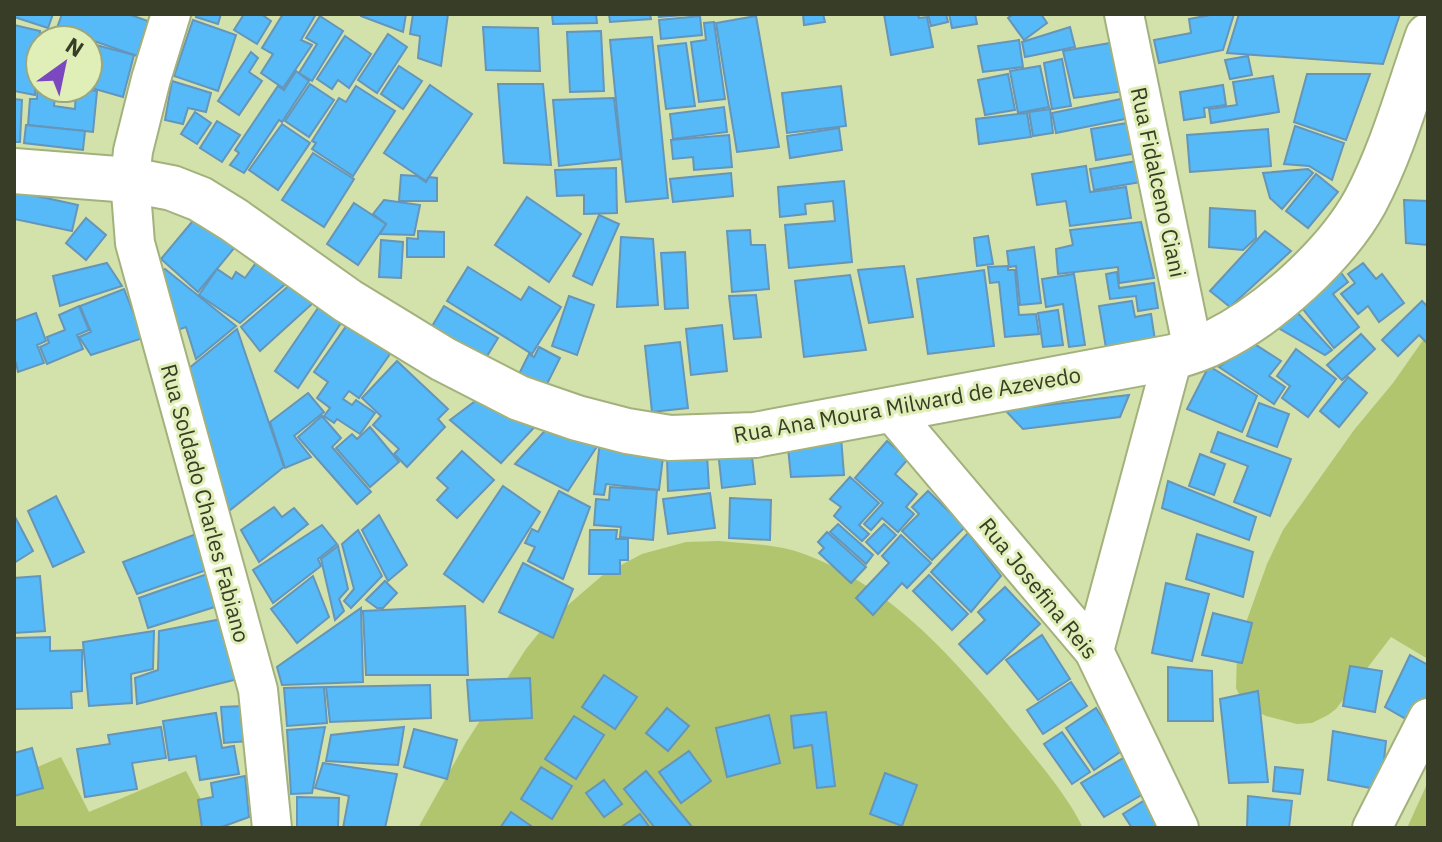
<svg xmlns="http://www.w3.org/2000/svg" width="1442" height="842" font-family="'IBM Plex Sans',sans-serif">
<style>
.green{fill:#b0c56e}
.building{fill:#56b9f8;stroke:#6595b8;stroke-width:2}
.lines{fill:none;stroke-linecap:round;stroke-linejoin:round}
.street-casing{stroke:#a3b17c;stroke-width:42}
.secondary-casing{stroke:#a3b17c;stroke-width:48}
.street{stroke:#fff;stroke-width:38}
.secondary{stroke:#fff;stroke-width:44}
.labels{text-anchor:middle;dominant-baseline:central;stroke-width:6;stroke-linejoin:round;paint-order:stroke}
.street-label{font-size:22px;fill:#373d27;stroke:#e0eeb7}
</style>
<rect width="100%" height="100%" fill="#d3e1ab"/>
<g class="green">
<polygon points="1428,333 1428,659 1391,637 1336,709 1328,715 1312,723 1297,724 1266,716 1256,711 1241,698 1236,688 1237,653 1243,631 1267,564 1283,530 1354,430 1393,383"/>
<path d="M719,541c29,3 58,3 85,13 91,34 156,111 215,184 23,29 48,57 64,90h-665l47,-84 61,-95 20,-25 58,-50 38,-20 44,-12z"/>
<polygon points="61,757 89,812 186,771 216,828 14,828 14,777"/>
<polygon points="1428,783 1428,828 1407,828 1427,784"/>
</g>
<g class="building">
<polygon points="14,14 53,14 48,28 14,17"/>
<polygon points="62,14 128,14 148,21 137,56 91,40 88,49 88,40 53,39"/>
<polygon points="197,14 221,14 218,24 196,17"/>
<polygon points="244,14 261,14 271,21 257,44 234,30"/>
<polygon points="283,14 316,14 301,40 312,45 283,88 261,73 273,54 262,48"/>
<polygon points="361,14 406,14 403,32 361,16"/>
<polygon points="413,14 448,14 441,66 418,58 420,36 410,34"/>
<polygon points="552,14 596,14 597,23 553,24"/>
<polygon points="609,14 650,14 651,19 610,22"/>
<polygon points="658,14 697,14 659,17"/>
<polygon points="803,14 823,14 825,22 804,25"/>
<polygon points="884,14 918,14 919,18 927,17 933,47 891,55"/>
<polygon points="928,14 946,14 948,22 931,26"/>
<polygon points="949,14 975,14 977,24 952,28"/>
<polygon points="1013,14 1041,14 1047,23 1024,40 1008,18"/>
<polygon points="1215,14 1234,14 1223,50 1159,63 1154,40 1191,33 1189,19"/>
<polygon points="1239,14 1400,14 1383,64 1227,53"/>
<polygon points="320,16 343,31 312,81 299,73 317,44 306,38"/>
<polygon points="700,16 702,35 661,39 659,20"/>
<polygon points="756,16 779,147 737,152 716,23"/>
<polygon points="193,20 236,35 218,91 174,76"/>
<polygon points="714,22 725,99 699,102 691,42 706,40 704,23"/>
<polygon points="14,25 40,31 35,95 14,91"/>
<polygon points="483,27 538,28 540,71 486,70"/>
<polygon points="1070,27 1075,47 1025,57 1022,42"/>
<polygon points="601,31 604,91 570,92 567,32"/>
<polygon points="388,34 407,47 377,93 358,80"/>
<polygon points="345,36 371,54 349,88 338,80 332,89 317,79"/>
<polygon points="652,37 668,198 626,202 610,40"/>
<polygon points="1019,40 1023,67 983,72 978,46"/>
<polygon points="1122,41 1132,90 1074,98 1063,51"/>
<polygon points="686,43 695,106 666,109 658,46"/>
<polygon points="96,45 134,55 123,97 88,87 88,54 93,55"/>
<polygon points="251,52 258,58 249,72 262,81 239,115 218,101"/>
<polygon points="1248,56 1252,75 1230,79 1225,60"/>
<polygon points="1062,59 1071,106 1052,109 1044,63"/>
<polygon points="399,66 422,81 403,109 381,94"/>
<polygon points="1040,66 1049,107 1018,113 1010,71"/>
<polygon points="296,71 309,81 282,122 279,120 244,173 230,165 239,153 235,150 278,86 284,90"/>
<polygon points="1008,74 1015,110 985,115 978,80"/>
<polygon points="1307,74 1370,74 1346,140 1294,122"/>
<polygon points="1273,76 1279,112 1211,123 1209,109 1237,105 1233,82"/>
<polygon points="38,79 40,79 40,88 56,88 54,106 75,109 76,88 97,91 93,132 28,125 30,99 37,99"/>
<polygon points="172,81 211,93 206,112 188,108 183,124 165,120"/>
<polygon points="310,84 334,100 309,137 285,121"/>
<polygon points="498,84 543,84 551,165 504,163"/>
<polygon points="430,85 472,114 426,181 384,153"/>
<polygon points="1223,85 1226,105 1204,108 1205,117 1184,120 1180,92"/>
<polygon points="356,86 395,111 353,176 312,149 316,143 312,141 339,98 346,102"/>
<polygon points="841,86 846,126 787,133 782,93"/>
<polygon points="614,98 621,159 559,166 553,100"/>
<polygon points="1126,98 1130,118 1056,133 1052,113"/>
<polygon points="14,99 22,100 20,142 14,142"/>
<polygon points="724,107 727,132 673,139 670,114"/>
<polygon points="1050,109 1053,133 1033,136 1029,112"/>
<polygon points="195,112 211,123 197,144 181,134"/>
<polygon points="1027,113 1031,137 979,144 976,119"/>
<polygon points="217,121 240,135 222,162 200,148"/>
<polygon points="1127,123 1132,154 1096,160 1091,129"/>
<polygon points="282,124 310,143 278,190 249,170"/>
<polygon points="26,125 85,131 83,150 24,143"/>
<polygon points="1295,126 1344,143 1332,180 1309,166 1284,164"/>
<polygon points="839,128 842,150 790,158 787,136"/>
<polygon points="1268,129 1271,166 1190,172 1187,135"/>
<polygon points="729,135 732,167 694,170 693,157 673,159 671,140"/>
<polygon points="313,153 354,179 324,227 282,200"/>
<polygon points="1137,161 1141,182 1094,190 1090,169"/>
<polygon points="1086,166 1090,192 1126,187 1131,218 1070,226 1066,201 1037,205 1032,174"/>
<polygon points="616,168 617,213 584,214 584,195 557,196 555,170"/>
<polygon points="1308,169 1313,173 1282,209 1270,198 1263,173"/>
<polygon points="731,173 733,196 673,202 670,179"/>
<polygon points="1316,174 1338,192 1308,228 1286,211"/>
<polygon points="401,175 417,176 426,182 429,177 437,178 437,201 399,201"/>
<polygon points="844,181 852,262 789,268 785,225 835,221 833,201 805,204 806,214 780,217 778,187"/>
<polygon points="14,191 78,205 72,231 14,219"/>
<polygon points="527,197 581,234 549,282 495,245"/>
<polygon points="384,200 420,205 414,235 380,234 386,224 373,214"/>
<polygon points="1404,200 1428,201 1428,245 1406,243"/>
<polygon points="354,203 386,224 358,265 327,244"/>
<polygon points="1210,208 1255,211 1256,238 1243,250 1209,247"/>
<polygon points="599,215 619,224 592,285 573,276"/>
<polygon points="197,216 235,247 198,292 161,259"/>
<polygon points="86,218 106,235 86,260 66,243"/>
<polygon points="1141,222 1154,278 1119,283 1118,267 1058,274 1056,249 1073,245 1070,230"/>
<polygon points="750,230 751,245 765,245 769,289 732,292 727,231"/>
<polygon points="418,231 444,232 444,257 407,257 407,238 418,239"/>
<polygon points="1265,231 1291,251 1230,307 1210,291"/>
<polygon points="988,236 993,264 977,266 974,238"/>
<polygon points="621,237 653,239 658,305 617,307"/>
<polygon points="381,240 403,242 401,278 379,277"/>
<polygon points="1034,247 1041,303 1020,305 1016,266 1009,267 1007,251"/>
<polygon points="685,252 688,308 665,309 661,253"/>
<polygon points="258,260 289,281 240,323 199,295 217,269 232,279 236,272 245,278"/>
<polygon points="107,263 122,286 60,306 53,276"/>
<polygon points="1363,263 1376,279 1382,274 1404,303 1379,322 1368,306 1358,314 1341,294 1355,283 1348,274"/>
<polygon points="904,266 913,317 869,323 858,270"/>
<polygon points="1008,266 1008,270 1015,270 1019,315 1036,314 1039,334 1005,337 999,282 990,283 988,267"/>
<polygon points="468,267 521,300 529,287 561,307 532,354 447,301"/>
<polygon points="165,269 236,326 196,359 186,327 169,333 152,272"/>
<polygon points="984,270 994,346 928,354 917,279"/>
<polygon points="1339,270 1348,282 1333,294 1359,327 1334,348 1298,303"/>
<polygon points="1117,272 1119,288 1154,283 1158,308 1138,311 1136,296 1110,299 1106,274"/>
<polygon points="1074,274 1085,345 1069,347 1063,304 1046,307 1042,279"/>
<polygon points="850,275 866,350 804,357 795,281"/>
<polygon points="292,283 313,303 260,351 241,327"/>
<polygon points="124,289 143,338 91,355 79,337 91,332 80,306"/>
<polygon points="756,295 761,337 734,339 729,296"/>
<polygon points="569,296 594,305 577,355 552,346"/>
<polygon points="1132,301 1135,317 1151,314 1155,340 1106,348 1099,306"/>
<polygon points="1422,301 1428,307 1428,344 1419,335 1398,356 1382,340"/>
<polygon points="320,305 343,320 298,388 275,371"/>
<polygon points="79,306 89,330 77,335 83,349 47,364 40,347 49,343 47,337 65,330 59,315"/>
<polygon points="444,306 498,338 484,361 431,328"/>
<polygon points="1058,310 1063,345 1043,347 1038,313"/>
<polygon points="1295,310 1332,350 1325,355 1275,326"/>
<polygon points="36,313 46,341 37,345 44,363 18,372 16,363 14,364 14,321"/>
<polygon points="347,325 390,354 359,398 349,391 343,399 352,405 356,400 375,413 360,434 337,419 334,423 324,416 330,408 317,398 328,382 314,372"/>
<polygon points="722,325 727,371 691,375 686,329"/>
<polygon points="237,329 284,467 229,511 183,373"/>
<polygon points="1361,334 1375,349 1342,380 1327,365"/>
<polygon points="680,342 688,408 652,412 645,346"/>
<polygon points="1253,343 1281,361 1269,376 1285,387 1274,404 1219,367"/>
<polygon points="539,347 560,358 543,392 517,378 529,354 534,357"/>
<polygon points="1296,349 1336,379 1308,417 1282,398 1290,386 1277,376"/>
<polygon points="397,361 448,409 438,419 445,427 407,467 394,454 399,449 373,425 381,416 362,398"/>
<polygon points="1209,366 1257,396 1242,432 1187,409"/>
<polygon points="1348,377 1367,393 1339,427 1320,411"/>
<polygon points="308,393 324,412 294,436 311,457 285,468 270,422"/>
<polygon points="486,393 541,420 501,463 450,420"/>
<polygon points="1129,395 1120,417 1023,429 1005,410"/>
<polygon points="1259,403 1289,414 1277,447 1247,436"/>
<polygon points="322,416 341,438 332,447 371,492 357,504 298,437"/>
<polygon points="551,424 598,445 568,491 515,464"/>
<polygon points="370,427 399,462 370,487 336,448 352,434 357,439"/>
<polygon points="1218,432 1291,459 1270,516 1234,502 1248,466 1211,452"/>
<polygon points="841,437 844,475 791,477 787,438"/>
<polygon points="600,441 664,449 659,490 606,484 604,495 594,494"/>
<polygon points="887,441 908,459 895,474 917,494 906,507 914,514 898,532 882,518 871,530 864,524 883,503 855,478"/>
<polygon points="751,447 755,484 722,488 718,451"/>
<polygon points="462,451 494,480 457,518 437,500 448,488 437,478"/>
<polygon points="1200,454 1225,464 1214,495 1189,486"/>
<polygon points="707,455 709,488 668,491 667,457"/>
<polygon points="850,477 879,503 859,525 869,534 862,541 834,516 841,507 830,499"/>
<polygon points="1168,481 1256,517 1249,540 1162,508"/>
<polygon points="503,486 540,512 483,602 444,574"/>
<polygon points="610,487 657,490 653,540 620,537 621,527 594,525 596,499 609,500"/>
<polygon points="559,491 590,507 563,579 528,561 535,547 525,543 532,529 538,532"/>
<polygon points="928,491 965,527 932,560 902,531 919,514 912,507"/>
<polygon points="710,493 715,528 668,534 663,499"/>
<polygon points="56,496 84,552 53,567 28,511"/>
<polygon points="730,498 771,500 770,540 729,538"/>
<polygon points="274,507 282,517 294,508 308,524 259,562 241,530"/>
<polygon points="14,515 33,551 14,563"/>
<polygon points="379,515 407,565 388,581 362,530"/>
<polygon points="838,524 873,555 866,564 830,532"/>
<polygon points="884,524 896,535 878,554 866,542"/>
<polygon points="322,525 337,544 318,559 321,566 273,603 253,570"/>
<polygon points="358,530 382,576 351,608 344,601 354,589 342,544"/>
<polygon points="590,530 617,530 616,539 628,539 628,560 620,560 620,574 589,574"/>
<polygon points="827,532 866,567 851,583 819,553 824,548 818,542"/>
<polygon points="968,533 1001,576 971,612 931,572"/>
<polygon points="196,534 210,569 137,594 123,562"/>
<polygon points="1197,534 1253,552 1243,597 1186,579"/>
<polygon points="901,535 931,563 907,588 902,583 873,615 856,598 889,563 882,556"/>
<polygon points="338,546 348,589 339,599 344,611 335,620 321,559"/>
<polygon points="523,563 573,589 553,638 499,612"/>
<polygon points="210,573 221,605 148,628 139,598"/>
<polygon points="929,575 968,614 952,630 913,591"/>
<polygon points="40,576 45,631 14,633 14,578"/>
<polygon points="313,576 329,617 297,643 271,609"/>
<polygon points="385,581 397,593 383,608 377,608 366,600"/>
<polygon points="1166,583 1209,594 1192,661 1152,653"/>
<polygon points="1005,587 1040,624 987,674 959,644 985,620 978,612"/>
<polygon points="465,606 468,675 366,675 363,611"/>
<polygon points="361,608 363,682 282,685 277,667"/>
<polygon points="1213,613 1252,623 1242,663 1202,655"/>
<polygon points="227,618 242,678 137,704 135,678 158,670 159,631"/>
<polygon points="154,631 153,669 131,674 132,703 89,706 83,642"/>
<polygon points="1042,635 1070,679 1038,700 1006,660"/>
<polygon points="50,637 50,651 82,650 82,691 71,692 72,708 14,709 14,638"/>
<polygon points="1410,655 1428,665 1428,695 1413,723 1385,707"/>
<polygon points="1350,666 1382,671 1375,712 1343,706"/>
<polygon points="1168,667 1212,671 1213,721 1168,721"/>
<polygon points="604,675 637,697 615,729 582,707"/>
<polygon points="530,678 532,718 470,721 467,680"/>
<polygon points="1071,682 1087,706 1043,734 1027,710"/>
<polygon points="430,685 431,718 330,722 326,687"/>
<polygon points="324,687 327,723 287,726 284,688"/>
<polygon points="1258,691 1268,782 1229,783 1220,699"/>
<polygon points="244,706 248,741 224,743 221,707"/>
<polygon points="667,708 689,726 668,751 646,733"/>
<polygon points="1096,708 1123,750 1094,770 1066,728"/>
<polygon points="826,712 835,786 817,788 812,745 794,748 791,716"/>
<polygon points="216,713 222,748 234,746 239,774 200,780 196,756 169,760 163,721"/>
<polygon points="769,715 780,763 727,777 716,728"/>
<polygon points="574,716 604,735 576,779 545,759"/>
<polygon points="161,727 166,758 132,763 137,789 85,797 77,749 110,744 108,735"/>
<polygon points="325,727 312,793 291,794 287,730"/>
<polygon points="404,727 398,765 326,761 331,735"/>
<polygon points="414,729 457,740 447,779 404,767"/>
<polygon points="1333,731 1386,741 1381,790 1328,780"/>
<polygon points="1062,732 1090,772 1072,784 1044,744"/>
<polygon points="32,748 43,788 14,796 14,753"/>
<polygon points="689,751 711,781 681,803 659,772"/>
<polygon points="1125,757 1145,793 1104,817 1081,783"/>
<polygon points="323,763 397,774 385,828 343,828 349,796 315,788"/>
<polygon points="541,767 572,786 552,819 521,799"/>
<polygon points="1275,767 1303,770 1300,794 1273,791"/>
<polygon points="646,771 693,828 655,828 624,789"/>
<polygon points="885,773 917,785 902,826 870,814"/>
<polygon points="245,776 249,817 219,828 202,828 198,800 213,797 211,783"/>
<polygon points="604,780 622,804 604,817 586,793"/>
<polygon points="1248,796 1292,801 1289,828 1247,828"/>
<polygon points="297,797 339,798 338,828 297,828"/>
<polygon points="1145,800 1163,828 1132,828 1123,814"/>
<polygon points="511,812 534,828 500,828"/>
<polygon points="640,814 650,828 620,828"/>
</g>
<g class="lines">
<defs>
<g id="street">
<polyline points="171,14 151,79 133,151 130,180 135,243 258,690 272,828"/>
<polyline points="1124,14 1193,350"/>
<polyline points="890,410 1094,651 1179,828"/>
<polyline points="1094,651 1173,357"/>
<polyline points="1372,828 1428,718"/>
</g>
<path id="secondary" d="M14,171l116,9 42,8 28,11 34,21 114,81 95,58 76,39 58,20 50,13 43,7 85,-3 418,-78c14,-4 28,-8 41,-15 55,-27 121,-86 151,-140 28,-53 43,-110 63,-166"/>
</defs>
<use href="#street" class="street-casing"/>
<use href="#secondary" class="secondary-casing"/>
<use href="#street" class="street"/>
<use href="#secondary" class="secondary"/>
</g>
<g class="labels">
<g class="street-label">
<text transform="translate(1159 182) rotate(78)">Rua Fidalceno Ciani</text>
<text transform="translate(907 404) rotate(-10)">Rua Ana Moura Milward de Azevedo</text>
<text transform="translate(206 503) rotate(75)">Rua Soldado Charles Fabiano</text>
<text transform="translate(1039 588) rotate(51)">Rua Josefina Reis</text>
</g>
</g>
<rect width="1442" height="842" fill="none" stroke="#373d27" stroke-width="32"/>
<g transform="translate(64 64) rotate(33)"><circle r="38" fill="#e0eeb7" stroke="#9ca77d" stroke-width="2"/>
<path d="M0-6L14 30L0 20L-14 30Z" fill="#7c48c0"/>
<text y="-12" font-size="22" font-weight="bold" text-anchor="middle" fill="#373d27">N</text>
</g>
</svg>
